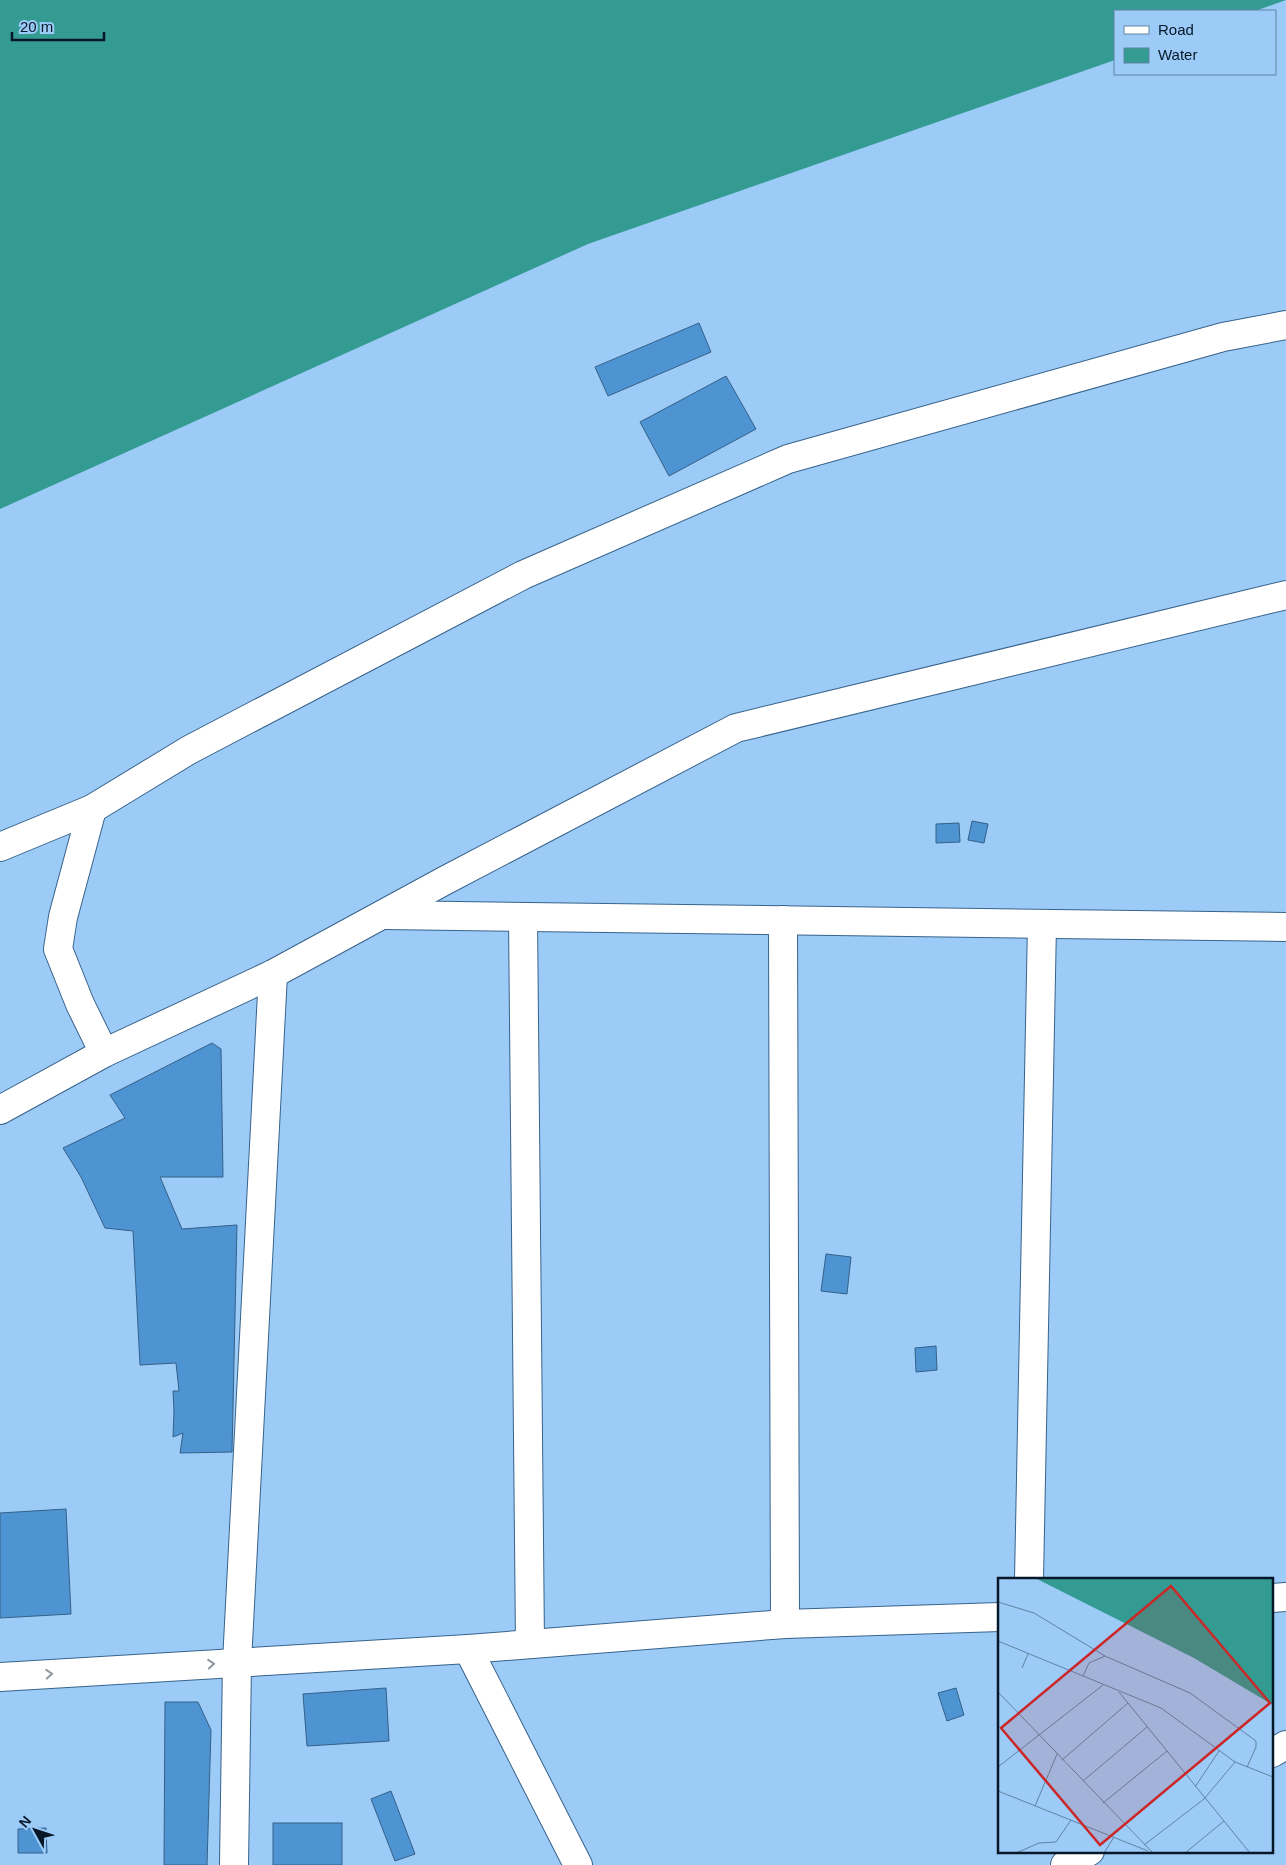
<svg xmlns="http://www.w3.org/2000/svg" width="1286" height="1865" font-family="Helvetica,sans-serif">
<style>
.water{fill:#339b92}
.building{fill:#4e94d3;stroke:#356087}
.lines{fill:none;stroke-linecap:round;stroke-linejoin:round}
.minor-casing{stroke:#38638b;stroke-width:30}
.major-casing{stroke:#38638b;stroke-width:30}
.minor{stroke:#fff;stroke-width:28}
.major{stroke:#fff;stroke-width:28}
.oneway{stroke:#8f979e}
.inset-road{fill:none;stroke:#6083a4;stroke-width:1}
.view{fill:#cc2728;fill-opacity:0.15;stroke:#cc2728;stroke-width:2.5}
.inset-edge{fill:none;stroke:#061828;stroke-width:2.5}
</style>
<rect width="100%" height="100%" fill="#9ccbf7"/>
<polygon class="water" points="0,0 1286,0 1255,11 1115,11 1115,60 588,244 0,509"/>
<g class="building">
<polygon points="699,323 711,352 608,396 595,367"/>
<polygon points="726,376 756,429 669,476 640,422"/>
<polygon points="972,821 988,824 984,843 968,840"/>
<polygon points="959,823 960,842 936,843 936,824"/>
<polygon points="212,1043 221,1049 223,1177 160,1177 182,1229 237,1225 232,1452 180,1453 183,1433 173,1437 174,1411 173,1391 179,1391 176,1363 140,1365 133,1231 105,1228 81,1177 63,1148 125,1118 110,1095"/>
<polygon points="826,1254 851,1257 847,1294 821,1291"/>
<polygon points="936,1346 937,1370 916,1372 915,1348"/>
<polygon points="66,1509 71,1614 0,1618 0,1513"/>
<polygon points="386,1688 389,1741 307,1746 303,1694"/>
<polygon points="956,1688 964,1715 947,1721 938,1693"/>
<polygon points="165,1702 198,1702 211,1730 207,1865 164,1865"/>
<polygon points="391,1791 415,1854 395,1861 371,1799"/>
<rect x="273" y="1823" width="69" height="42"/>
<polygon points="46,1828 47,1853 18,1853 18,1829"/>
</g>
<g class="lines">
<defs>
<g id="minor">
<polyline points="92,809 63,917 58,949 80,1004 104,1053"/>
<polyline points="0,847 92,809 189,750 523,575 788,459 1223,337 1286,325"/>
<polyline points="385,915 1286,927"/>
<polyline points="523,917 530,1644"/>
<polyline points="783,920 785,1624"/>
<polyline points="0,1110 104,1053 273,974 444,881 736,728 1286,595"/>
<polyline points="1029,1579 1042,924"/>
<polyline points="468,1649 578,1865"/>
<polyline points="234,1865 237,1662 273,974"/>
</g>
<g id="major">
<polyline points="1272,1598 1286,1597"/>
<polyline points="0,1677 468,1649 785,1624 1000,1617"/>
<polyline points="1272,1753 1286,1745"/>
<polyline points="1065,1865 1090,1851"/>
</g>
</defs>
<use href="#minor" class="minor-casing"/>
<use href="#major" class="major-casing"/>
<use href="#minor" class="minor"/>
<use href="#major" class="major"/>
</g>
<defs><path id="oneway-chevron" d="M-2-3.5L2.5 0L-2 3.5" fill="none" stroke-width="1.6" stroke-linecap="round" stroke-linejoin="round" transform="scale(1.25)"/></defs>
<g class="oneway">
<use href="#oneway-chevron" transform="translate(211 1664) rotate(-4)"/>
<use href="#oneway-chevron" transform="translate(49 1674) rotate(-4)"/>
</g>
<g transform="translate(998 1578)">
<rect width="275" height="275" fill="#9ccbf7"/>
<path d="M37,0h238v127l-79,-47z" fill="#339b92"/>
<path class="inset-road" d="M0,24l36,11 71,43 85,37 66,48v6l-9,20M0,63l163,67 74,54 38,15M24,90l6,-14M85,98l6,-13 16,-7M0,114l155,161M121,114l131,161M64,182l66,-57M0,189l105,-82M85,203l64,-54M197,209l24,-36M0,213l150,60M105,225l64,-52M37,228l22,-52M126,247l61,-51M146,267l60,-46 31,-37M18,275l23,-10 17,-1 15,-22M106,275l10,-16M187,275l39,-32"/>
<path class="view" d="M173,8l99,117 -170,142 -99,-117z"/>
<rect width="275" height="275" class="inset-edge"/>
</g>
<rect x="1114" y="10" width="162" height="65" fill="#9ccbf7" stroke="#6083a4"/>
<rect x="1124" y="26" width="25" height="8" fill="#ffffff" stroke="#6083a4"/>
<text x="1158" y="35" font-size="15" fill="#061828">Road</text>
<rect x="1124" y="48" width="25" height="15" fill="#339b92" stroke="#6083a4"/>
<text x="1158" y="60" font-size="15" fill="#061828">Water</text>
<g transform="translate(35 1830) rotate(310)" stroke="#9ccbf7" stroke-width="4" paint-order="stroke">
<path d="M0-4L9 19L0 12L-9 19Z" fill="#061828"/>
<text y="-8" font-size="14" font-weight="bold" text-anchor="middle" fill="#061828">N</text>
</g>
<path d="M12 32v8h92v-8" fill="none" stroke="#061828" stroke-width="2.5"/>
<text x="20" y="32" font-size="15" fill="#061828" stroke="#9ccbf7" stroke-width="4" paint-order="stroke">20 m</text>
</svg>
